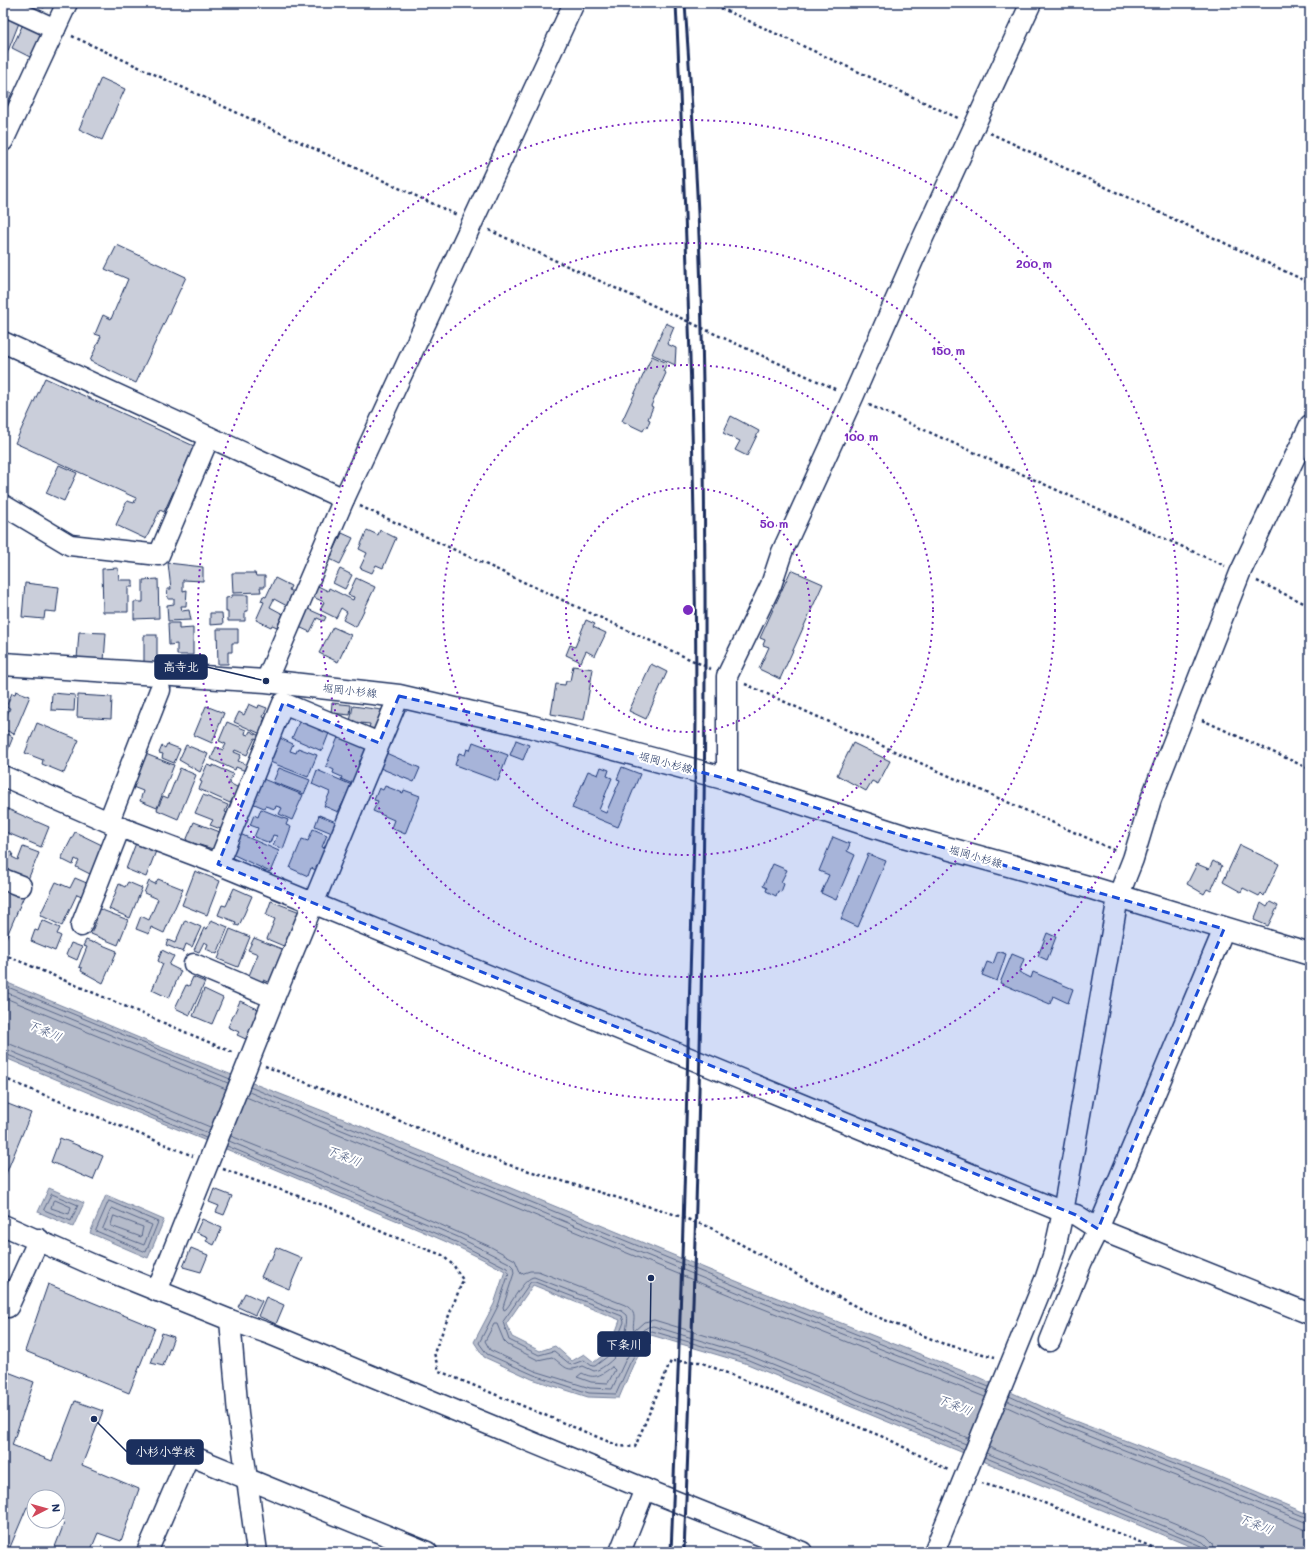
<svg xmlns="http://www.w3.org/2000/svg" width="1313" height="1555" font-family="Mali,'Klee One',sans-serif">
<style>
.water{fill:#b5bbca;stroke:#77839f;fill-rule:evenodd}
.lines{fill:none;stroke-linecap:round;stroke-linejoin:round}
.shore{stroke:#596789;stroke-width:1}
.building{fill:#caceda;stroke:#1b2f5e}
.minor-casing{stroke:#1b2f5e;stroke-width:23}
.major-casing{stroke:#1b2f5e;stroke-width:25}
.path{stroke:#1b2f5e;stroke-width:2.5;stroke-dasharray:3 3;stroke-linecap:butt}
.minor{stroke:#fff;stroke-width:20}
.major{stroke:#fff;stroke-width:22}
.rail{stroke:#1b2f5e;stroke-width:3}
.marked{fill:#1d4ed8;fill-opacity:0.2;stroke:#1d4ed8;stroke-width:3;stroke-dasharray:8 5;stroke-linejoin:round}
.ring{fill:none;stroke:#7b2cbf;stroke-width:2;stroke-dasharray:2 4}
.labels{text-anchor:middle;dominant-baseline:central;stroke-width:4;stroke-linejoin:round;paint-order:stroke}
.street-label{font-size:11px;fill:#1b2f5e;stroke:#fff}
.water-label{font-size:12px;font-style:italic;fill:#49597e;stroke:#fff}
.centre{fill:#7b2cbf;stroke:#fff;stroke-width:2}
.ring-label{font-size:12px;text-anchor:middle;font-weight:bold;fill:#7b2cbf;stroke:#fff;stroke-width:4;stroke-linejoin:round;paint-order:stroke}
.leader{fill:none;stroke:#1b2f5e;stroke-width:1.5}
.callout-dot{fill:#1b2f5e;stroke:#fff;stroke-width:1.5}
.callout{fill:#1b2f5e;stroke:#1b2f5e;stroke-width:1.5}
.callout-label{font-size:12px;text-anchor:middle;font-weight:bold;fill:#fff}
</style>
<rect width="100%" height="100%" fill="#fff"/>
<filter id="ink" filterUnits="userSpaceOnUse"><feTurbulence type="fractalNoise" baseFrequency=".025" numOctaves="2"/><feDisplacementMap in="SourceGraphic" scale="8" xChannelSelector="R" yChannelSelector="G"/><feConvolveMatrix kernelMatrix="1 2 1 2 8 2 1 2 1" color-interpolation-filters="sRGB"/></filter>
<g filter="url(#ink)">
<g class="water">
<path d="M3,981l153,64 190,75 419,173 213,84 89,41 148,57 95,40v37h-106l-459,-189 -94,-28 -18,30 -14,33 -31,-1 -56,-18 -48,-22 -10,-15 20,-38 11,-33c-50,-28 -104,-48 -157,-71 -114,-49 -230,-94 -345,-143zM533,1285l87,35 -11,31 -15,11 -10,-8 -12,7 -17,-15 -15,5 -28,-14 -6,-13z"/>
<polygon points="49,1188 84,1203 73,1227 38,1212"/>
<polygon points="106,1195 164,1220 148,1258 90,1233"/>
</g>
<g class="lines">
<g class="shore">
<polyline points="3,985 230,1079"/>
<polyline points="3,991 228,1083"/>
<polyline points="3,997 226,1089"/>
<polyline points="3,1042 10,1044 210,1127"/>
<polyline points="3,1048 208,1133"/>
<polyline points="3,1053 206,1138"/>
<polyline points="250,1087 763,1297 989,1387"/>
<polyline points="249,1092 761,1302 988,1391"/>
<polyline points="246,1097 759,1307 985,1397"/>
<path d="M231,1136l95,38 165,73 24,13 6,14 9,-3h8l87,34c15,9 6,16 9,26l10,-9 10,-2 96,29 218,89"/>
<path d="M229,1141l229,96 51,26 4,4 1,6 -11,34 1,3 2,-1c7,-8 18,-31 28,-32l88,34 5,4c3,7 -6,36 -12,42 -5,5 -14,13 -21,14l-11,-5c-17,7 -17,1 -31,-9l-14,3 -30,-15 -4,-4 -7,-17h-3l-9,17 5,9 45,21 55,17 22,1 13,-28 18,-31 5,-3 5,-1 95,29 218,89"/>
<polyline points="227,1146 456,1242 507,1268 509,1273 498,1306 479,1343 487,1354 534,1375 589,1393 616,1394 630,1363 647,1333 652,1331 746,1359 964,1449"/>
<polygon points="52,1194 78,1205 71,1221 44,1210"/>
<polygon points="55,1200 71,1207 69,1214 51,1208 53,1201"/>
<polygon points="109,1201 158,1222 146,1252 96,1231"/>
<polygon points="112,1208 152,1225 144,1245 103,1229"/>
<polygon points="114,1216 143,1227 141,1237 111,1226"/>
<polygon points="531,1282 535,1282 622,1316 624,1322 612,1353 595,1366 592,1366 584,1360 571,1365 554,1351 539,1355 509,1340 503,1322"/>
<path d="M612,1367l3,3 -7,13 -17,-1 -14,-5 5,-4c13,7 19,2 30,-6z"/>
<polyline points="1009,1396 1066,1422 1213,1479 1310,1519"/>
<polyline points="1008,1401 1064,1426 1310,1524"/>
<polyline points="1005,1406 1062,1432 1209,1489 1303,1529 1310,1530"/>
<polyline points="989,1447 1206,1536 1213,1543 1215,1552"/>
<polyline points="986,1453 1203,1542 1207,1546 1209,1552"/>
<polyline points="984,1457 1201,1546 1204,1552"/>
</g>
</g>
<g class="building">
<polygon points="34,3 57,3 55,7 46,3 44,8"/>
<polygon points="3,16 19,23 4,61 3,61"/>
<polygon points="23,24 45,34 34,59 12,48"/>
<polygon points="101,78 125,89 102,140 79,129"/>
<polygon points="3,89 12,93 8,102 13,104 3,124"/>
<polygon points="117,245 186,277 136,383 90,361 101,336 95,334 103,315 111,319 128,279 105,269"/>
<polygon points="666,323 674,327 667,344 676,348 675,365 652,354"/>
<polygon points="652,356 667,363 663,371 666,373 651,406 653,407 648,419 650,420 647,428 645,427 643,431 622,421"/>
<polygon points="45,378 194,446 164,512 160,510 146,539 116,525 127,501 134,503 136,498 15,443"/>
<polygon points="731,416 759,431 747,456 735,450 740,441 723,433"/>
<polygon points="59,465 77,473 64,501 46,493"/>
<polygon points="367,530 378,535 380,530 396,538 383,568 376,565 372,573 360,568 367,553 359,549"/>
<polygon points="342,533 353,538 340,564 330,559"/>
<polygon points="168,563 203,567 203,581 183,580 183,591 187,590 186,606 181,606 182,611 189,610 191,620 168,621 167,605 174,604 174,599 168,599 167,589 171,589"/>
<polygon points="118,568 119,580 133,580 133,587 128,587 128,612 103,612 102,569"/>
<polygon points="340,569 352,575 345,589 333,583"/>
<polygon points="791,570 823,584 780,679 759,669 769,647 763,645 765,640 760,638"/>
<polygon points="232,573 255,573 256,576 265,576 265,587 260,587 261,592 233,593"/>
<polygon points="275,578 291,586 289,590 294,592 287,606 274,599 270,607 283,614 277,627 272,625 271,627 256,620 264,602 261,601 263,596 266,597"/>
<polygon points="356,578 375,587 356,627 343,620 347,612 341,608 336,618 320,610 324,602 313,597 318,586 328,591 329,588 353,600 354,597 348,595"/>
<polygon points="158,579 159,618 134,619 134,602 143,602 143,580"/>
<polygon points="25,583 59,587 56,612 45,611 44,619 22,617"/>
<polygon points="3,595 7,595 3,626"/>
<polygon points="232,595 248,595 248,611 245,611 245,621 228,621 228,612 226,612 226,598 232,597"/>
<polygon points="308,609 326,617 324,621 317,618 310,632 299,627"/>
<polygon points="210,613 222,613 223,624 210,625"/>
<polygon points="586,620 595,624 593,627 606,633 595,656 586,651 581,662 566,655 570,645 575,647"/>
<polygon points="168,623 179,623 179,629 193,628 193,655 177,655 177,644 169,645"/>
<polygon points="333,627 351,635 338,662 319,653"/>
<polygon points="217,629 238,629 238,643 232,643 232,652 228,652 228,664 218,664"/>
<polygon points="79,632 106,633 104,661 77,659"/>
<rect x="144" y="635" width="13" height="29"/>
<polygon points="651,664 667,672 646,719 629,711"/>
<polygon points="573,666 593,669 584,720 551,714 556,684 565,685 566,681 570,681"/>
<polygon points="16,691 30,696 14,734 3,729 3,724 10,708 6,707 12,693 15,694"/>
<polygon points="52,693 75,695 74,711 51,710"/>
<polygon points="78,695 112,697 111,719 77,717"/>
<polygon points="332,703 351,705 350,715 331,713"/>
<polygon points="249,704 258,708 259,705 267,708 263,717 265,718 263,722 266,723 261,734 234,722 239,712 244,715"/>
<polygon points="206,706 224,713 212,743 194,735"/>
<polygon points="353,706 382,710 378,729 369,728 370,724 350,722"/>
<polygon points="302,715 331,728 322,751 292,738"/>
<polygon points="227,722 246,730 245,734 248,735 250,731 262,737 261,741 255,738 247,755 235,750 234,752 241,755 238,761 250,766 248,772 236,767 235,770 211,759 216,747 223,750 226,744 219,741"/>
<polygon points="37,723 79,740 64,773 42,764 43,760 25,753"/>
<polygon points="3,732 13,737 3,762"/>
<polygon points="339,735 370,744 363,761 360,760 358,765 362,767 355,785 341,779 342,777 333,773 334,770 326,766"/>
<polygon points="280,738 293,744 290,751 296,753 298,748 317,755 308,777 270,762"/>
<polygon points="516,740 529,745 523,760 510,755"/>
<polygon points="473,742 508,755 498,781 455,765 459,753 465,755 467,749 470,750"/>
<polygon points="853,743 890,761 878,784 872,781 866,791 837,775"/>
<polygon points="167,744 180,749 174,763 162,758 163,754 159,753 162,746 165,748"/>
<polygon points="186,745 208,754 200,772 179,760"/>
<polygon points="143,753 174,765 157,808 140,801 143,791 130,786 136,770 140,771 142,764 139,763"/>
<polygon points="386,753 420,768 414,782 380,768"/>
<polygon points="207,765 213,767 213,765 233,774 229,783 239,788 230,803 199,789 202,782 200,781"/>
<polygon points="601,767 609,770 607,776 612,778 599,810 606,813 620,780 617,779 622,767 640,774 618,827 572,808 588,771 598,775"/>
<polygon points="180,768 196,775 178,819 157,810 163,796 168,798"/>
<polygon points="279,768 310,780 304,794 273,782"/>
<polygon points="317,770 354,786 352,792 349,791 338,812 324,806 330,792 312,784"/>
<polygon points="263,779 303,795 292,820 279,814 282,808 276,806 275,809 265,806 264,808 252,803"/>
<polygon points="385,786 403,793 404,790 420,796 405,834 391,828 394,820 373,811 378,801 374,800 379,788 383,790"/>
<polygon points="203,795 228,805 225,812 227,813 224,820 226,820 223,830 210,825 213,820 195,813"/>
<polygon points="3,807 49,827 41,847 3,831"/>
<polygon points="261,809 288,820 286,825 291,827 283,849 273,845 277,836 273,835 270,843 254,837 258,828 250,825 254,815 258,817"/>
<polygon points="319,815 336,822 332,833 315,826"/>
<polygon points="194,822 220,832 213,849 186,841"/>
<polygon points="313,829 327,835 322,847 327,849 319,871 311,868 308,876 290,868 302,839 308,841"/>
<polygon points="75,832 104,846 90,874 76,867 79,861 75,859 73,865 61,859"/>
<polygon points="240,834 279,851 270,872 232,854"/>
<polygon points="833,837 850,844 847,851 855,855 836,900 821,893 829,875 819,871"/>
<polygon points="136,843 156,851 146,877 126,869"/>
<polygon points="1240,845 1279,864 1264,896 1261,893 1259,896 1243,888 1241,892 1223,882"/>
<polygon points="23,847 39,853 27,882 3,872 3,849 13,853 12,857 18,860"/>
<polygon points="868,854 886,861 858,927 841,919"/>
<polygon points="1213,861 1222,866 1211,891 1207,889 1204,894 1187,884 1197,864 1209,869"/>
<polygon points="773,864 787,870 781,882 784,884 781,892 778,891 776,896 766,891 767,888 763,886"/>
<polygon points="195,871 220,881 207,915 182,905"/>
<polygon points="75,878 89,884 84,897 77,894 62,926 40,915 56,882 70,888"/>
<polygon points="158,879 183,889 164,933 151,927 149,934 136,929 141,916 149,920 158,899 144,893 149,881 155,884"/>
<polygon points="128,882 142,888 130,918 109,909 119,884 125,887"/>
<polygon points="3,887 24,896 6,938 3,936"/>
<polygon points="234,888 252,896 239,926 235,925 236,922 218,915 222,905 226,906"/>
<polygon points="271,901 300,912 286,947 267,939 275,919 266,915"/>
<polygon points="1270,902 1278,906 1268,926 1254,920 1261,903 1267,907"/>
<polygon points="97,908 128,920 118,945 91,934 97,918 94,917"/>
<polygon points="42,920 60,928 57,934 61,936 55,951 31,941 35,930 38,931"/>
<polygon points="185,920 201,927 192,947 186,944 183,952 166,945 168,940 175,943"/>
<polygon points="211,920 228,927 217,954 206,949 208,944 204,942 199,952 194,950 204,928 207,929"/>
<polygon points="230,929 250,937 238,967 218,959"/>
<polygon points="1047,933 1056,937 1047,960 1038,956"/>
<polygon points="254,938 287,951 270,983 263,980 262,984 248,978 258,954 248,950"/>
<polygon points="86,940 94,943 95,942 117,951 103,983 81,971 82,968 79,967 87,947 83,946"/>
<polygon points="71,943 82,947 77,960 66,955"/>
<polygon points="162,950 174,956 169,965 181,971 169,998 152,990 163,964 158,961"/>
<polygon points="998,951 1006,954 997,981 982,975 987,962 993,964"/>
<polygon points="1012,954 1024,959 1019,972 1031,978 1033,972 1073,989 1068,1003 1053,996 1050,1004 1000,983"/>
<polygon points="193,977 205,982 190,1015 175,1008 186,985 189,986"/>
<polygon points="204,989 223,998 212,1024 193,1016"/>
<polygon points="240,1001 260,1010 250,1041 237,1035 239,1032 228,1027"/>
<polygon points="3,1102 31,1113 3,1181"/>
<polygon points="60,1138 103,1156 93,1180 51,1162"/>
<polygon points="214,1189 232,1196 224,1215 216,1212 219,1206 209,1202"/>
<polygon points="202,1219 222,1228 214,1245 206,1241 208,1237 196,1232"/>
<polygon points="276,1247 302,1258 289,1289 261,1277 269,1259 271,1260"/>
<polygon points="191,1248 208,1255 201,1272 183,1267"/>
<polygon points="48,1284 155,1328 129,1393 25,1351"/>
<polygon points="245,1293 262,1301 255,1315 238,1307"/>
<polygon points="266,1297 284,1305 276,1324 258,1316"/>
<polygon points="162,1333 174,1337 163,1366 151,1363"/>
<polygon points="8,1372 34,1382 12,1445 52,1461 75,1401 103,1411 82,1465 139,1489 121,1541 98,1533 90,1552 53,1552 65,1521 58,1518 58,1497 34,1497 34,1510 27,1507 8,1552 3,1552 3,1384"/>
</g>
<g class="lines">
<defs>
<g id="minor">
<polyline points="3,5 55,29"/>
<polyline points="3,141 67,3"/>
<polyline points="3,342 344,499"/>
<polyline points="3,505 70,545 159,555 209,437"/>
<polyline points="266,681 344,499 574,3"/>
<polyline points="3,776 120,827 218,864 1063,1212 1076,1215 1098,1229 1310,1314"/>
<polyline points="727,779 727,676 771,585 782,552 853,397 921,242 1031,3"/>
<polyline points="109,821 160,690"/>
<polyline points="218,864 283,703 379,743"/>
<polyline points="3,879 21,886"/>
<polyline points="81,926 120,827"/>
<polyline points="194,964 274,998"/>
<polyline points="3,1225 91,1264 230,1320 238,1414 257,1552"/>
<polyline points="157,1291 274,998 399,696"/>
<polyline points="3,1305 8,1307 39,1239"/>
<polyline points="230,1320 270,1334 645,1489 620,1552"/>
<polyline points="1050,1341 1082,1261 1098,1229 1224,929"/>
<polyline points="645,1489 802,1552"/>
<polyline points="147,1552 189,1455 427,1552"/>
<polyline points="934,1552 1046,1277 1054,1253 1063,1212 1118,897 1133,859 1151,799 1240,573 1310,425"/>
</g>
<polyline id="major" points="3,664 266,681 399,696 529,726 727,779 903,836 1095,889 1310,954"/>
</defs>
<use href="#minor" class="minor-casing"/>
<use href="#major" class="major-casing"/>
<g class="path">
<polyline points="710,3 958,118"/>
<polyline points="72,36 457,215"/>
<polyline points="990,133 1310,283"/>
<polyline points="489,230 837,390"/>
<polyline points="869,405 1225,566"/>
<polyline points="360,506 711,669"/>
<polyline points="1257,581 1310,606"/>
<polyline points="745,684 1116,851"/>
<polyline points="1202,720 1310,769"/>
<polyline points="3,954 234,1053"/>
<polyline points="265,1066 506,1164 635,1203 662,1210 709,1227 870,1314 944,1344 995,1357"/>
<polyline points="3,1078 193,1156"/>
<polyline points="223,1169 331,1208 384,1233 442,1255 454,1266 463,1280 434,1353 439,1371 619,1446 635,1447 671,1361 700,1362 888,1439 948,1470"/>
<polyline points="981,1483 1032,1498 1164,1552"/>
</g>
<use href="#minor" class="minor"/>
<use href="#major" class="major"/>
<g class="rail">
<path d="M671,1552c7,-169 13,-337 17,-506 3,-109 7,-218 8,-327 0,-239 -9,-477 -20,-716"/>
<path d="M684,1552c13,-324 22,-649 21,-973 -1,-114 -1,-229 -6,-343 -3,-78 -9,-155 -14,-233"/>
</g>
</g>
</g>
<path class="marked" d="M399,696l130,30 198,53 176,57 321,93 -126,300 -22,-14 -858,-351 65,-161 96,40z"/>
<g class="ring">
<circle cx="688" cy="610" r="122"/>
<circle cx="688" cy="610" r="245"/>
<circle cx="688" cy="610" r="367"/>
<circle cx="688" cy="610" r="490"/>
</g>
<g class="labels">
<g class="street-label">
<text transform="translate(350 690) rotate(6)">堀岡小杉線</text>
<text transform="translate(666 762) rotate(15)">堀岡小杉線</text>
<text transform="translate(976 856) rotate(16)">堀岡小杉線</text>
</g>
<g class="water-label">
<text transform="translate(45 1030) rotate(23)">下条川</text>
<text transform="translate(344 1155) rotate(22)">下条川</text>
<text transform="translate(955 1404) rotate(22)">下条川</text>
<text transform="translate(1256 1523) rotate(22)">下条川</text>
</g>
</g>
<circle cx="688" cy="610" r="6" class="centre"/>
<g class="ring-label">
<text x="1034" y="268">200 m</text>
<text x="948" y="355">150 m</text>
<text x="861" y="441">100 m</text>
<text x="774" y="528">50 m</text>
</g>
<path class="leader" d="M266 681L207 667M651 1278L650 1344M94 1419L127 1452"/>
<g class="callout-dot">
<circle cx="266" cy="681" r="4"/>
<circle cx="651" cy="1278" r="4"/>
<circle cx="94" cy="1419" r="4"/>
</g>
<g class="callout">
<rect x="155" y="655" width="52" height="24" rx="4"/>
<rect x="598" y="1332" width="52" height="24" rx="4"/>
<rect x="127" y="1440" width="76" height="24" rx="4"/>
</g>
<g class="callout-label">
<text x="181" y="671">高寺北</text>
<text x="624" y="1349">下条川</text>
<text x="165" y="1456">小杉小学校</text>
</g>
<rect width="1313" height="1555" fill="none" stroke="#fff" stroke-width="16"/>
<rect x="8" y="8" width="1297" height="1539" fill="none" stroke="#1b2f5e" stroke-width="1.5" filter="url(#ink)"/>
<g transform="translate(46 1509) rotate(84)"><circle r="19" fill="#ffffff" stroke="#a4acbf"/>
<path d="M0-3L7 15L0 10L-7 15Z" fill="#d1495b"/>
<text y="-6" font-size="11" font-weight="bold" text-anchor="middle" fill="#1b2f5e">N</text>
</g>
</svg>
